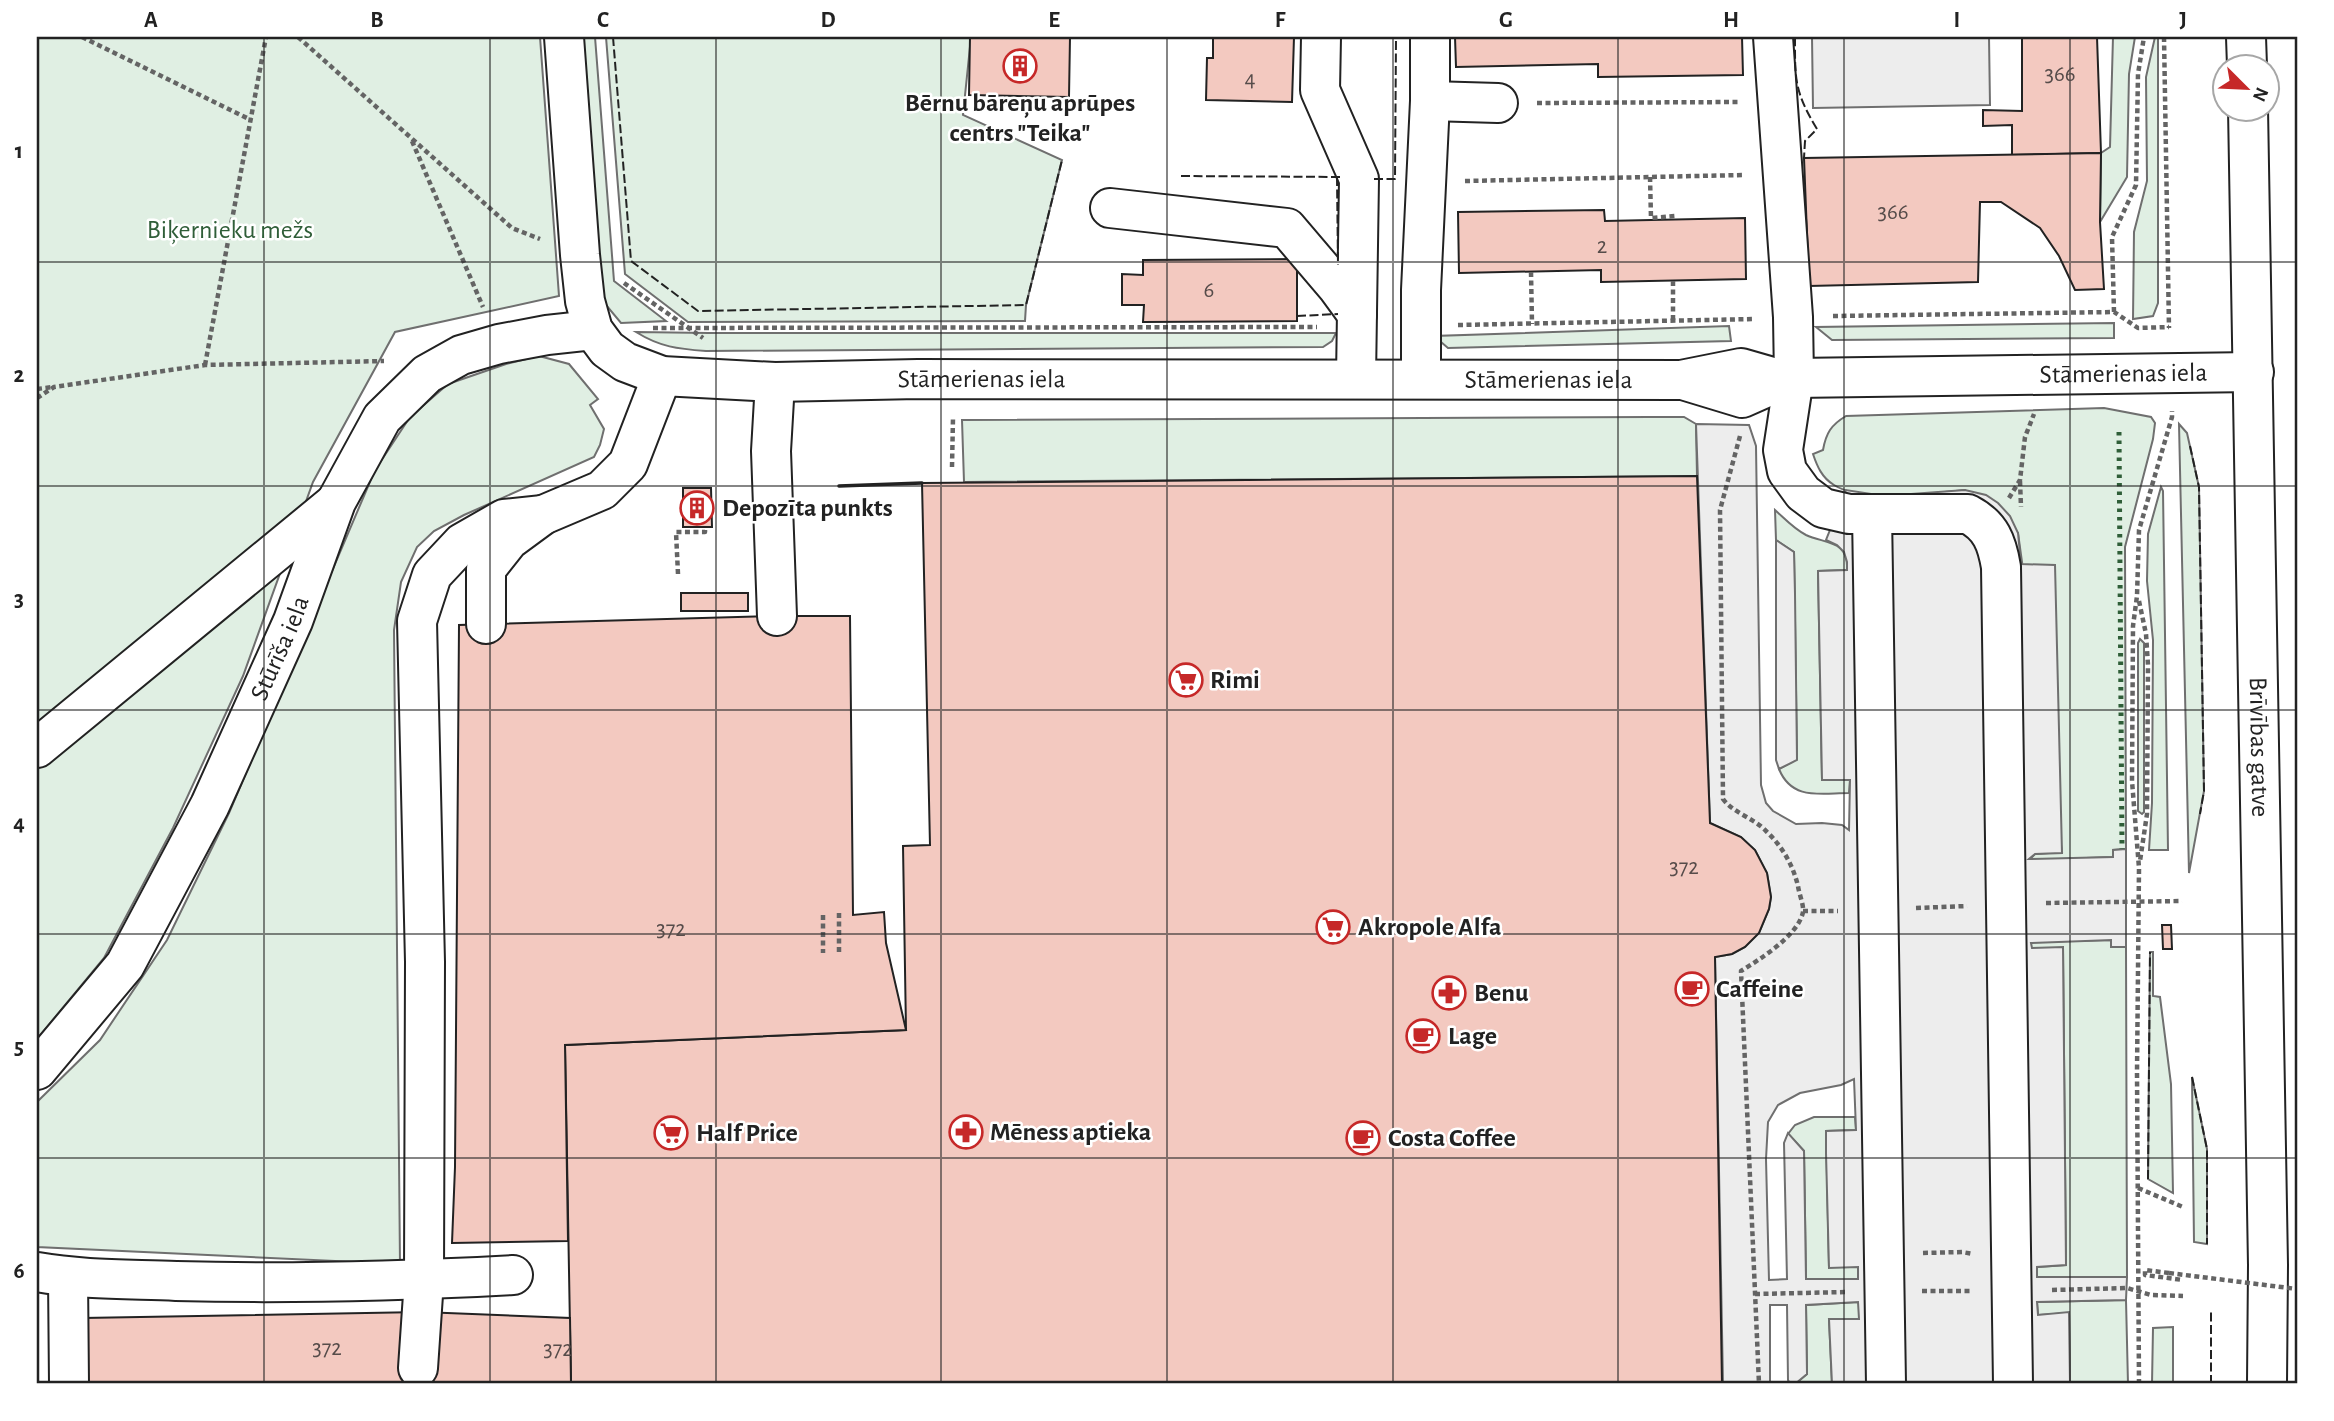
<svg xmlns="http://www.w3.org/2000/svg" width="2334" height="1421" font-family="'Alegreya Sans',sans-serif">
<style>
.green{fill:#e0efe3;stroke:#6f6f6f;stroke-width:2}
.parking{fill:#ededed;stroke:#6f6f6f;stroke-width:2;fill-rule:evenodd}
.building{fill:#f3c9c0;stroke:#222;stroke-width:2}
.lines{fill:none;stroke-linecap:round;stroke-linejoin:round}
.minor-casing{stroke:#222;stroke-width:42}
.highway-casing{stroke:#222;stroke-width:42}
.path{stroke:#646464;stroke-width:4.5;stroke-dasharray:5 3.5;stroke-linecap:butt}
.minor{stroke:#fff;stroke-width:38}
.highway{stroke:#fff;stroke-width:38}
.path-bridge{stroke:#646464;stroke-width:4.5;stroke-dasharray:5 3.5;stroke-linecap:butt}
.hedge{stroke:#2f5e38;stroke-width:5;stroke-dasharray:3.5 5;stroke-linecap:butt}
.fence{stroke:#222;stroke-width:2;stroke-dasharray:9 3.5;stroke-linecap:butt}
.wall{stroke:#222;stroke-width:3.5}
.grid{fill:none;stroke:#222;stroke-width:2;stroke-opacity:0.55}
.labels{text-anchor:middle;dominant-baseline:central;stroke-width:5;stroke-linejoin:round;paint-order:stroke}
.number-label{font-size:23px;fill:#564c4a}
.poi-label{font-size:26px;font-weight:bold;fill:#222;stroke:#fff;text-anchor:start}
.park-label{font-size:26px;fill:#2f5e38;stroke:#fff}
.street-label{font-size:26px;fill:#222;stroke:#fff}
.neatline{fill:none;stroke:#222;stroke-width:2.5}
.grid-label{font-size:23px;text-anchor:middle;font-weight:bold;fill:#222}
</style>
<rect width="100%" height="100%" fill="#fff"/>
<g class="green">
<polygon points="37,37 540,37 559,296 395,332 313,482 243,676 173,828 104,958 37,1039"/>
<polygon points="579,37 595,37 614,281 666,321 621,323 606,305 598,271"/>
<polygon points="606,37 971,37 963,115 1062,160 1026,305 1025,321 688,322 625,274"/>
<polygon points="2113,37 2135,37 2129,74 2127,177 2100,222 2101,153 2110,147"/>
<polygon points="2155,37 2158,37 2158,303 2153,316 2133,319 2134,232 2147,181 2146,77"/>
<polygon points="2114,323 2114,338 1832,340 1816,327"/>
<polygon points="1729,326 1731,341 1448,348 1434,336"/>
<path d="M636,332l73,1h627l-4,8 -9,6 -617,4c-28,-2 -46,-4 -70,-19z"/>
<polygon points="539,356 569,364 598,399 590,405 604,429 600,445 594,457 464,515 434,531 417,547 401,582 394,630 400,1264 37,1247 37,1102 100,1040 167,940 229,813 375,470 410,417 448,384 506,364"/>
<path d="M2104,408l47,9 4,6 -2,16 -28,108 1,302 -13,1v7l-84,3 6,-6 27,-2 -44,-319 -53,-43c-35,3 -101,14 -131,-5 -12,-7 -17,-19 -21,-31l10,-4c3,-17 8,-25 23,-34z"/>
<polygon points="1650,417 1684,417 1696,424 1697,476 964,482 962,420"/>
<polygon points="2179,424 2187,433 2199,487 2204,791 2189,873"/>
<polygon points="2161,487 2163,491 2168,850 2149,850 2152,803 2153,640 2147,581 2148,534"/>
<path d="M1775,510c10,9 19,19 31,25 20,9 43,5 41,35l-29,1 4,208 28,1 -1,13c-28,0 -57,8 -70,-24l18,-10 -3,-207 -18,-12z"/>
<polygon points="2140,639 2144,643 2144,812 2142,814 2138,811 2138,643"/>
<polygon points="2112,940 2112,947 2126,947 2127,1277 2037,1278 2037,1267 2066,1265 2063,948 2031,948 2031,942"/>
<polygon points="2150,952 2153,952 2153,996 2160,997 2171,1084 2173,1193 2148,1179"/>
<polygon points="2192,1077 2207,1149 2207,1244 2194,1242"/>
<polygon points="1814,1117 1855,1117 1856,1130 1826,1131 1829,1267 1858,1267 1859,1279 1806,1279 1804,1151 1788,1134 1795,1125"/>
<polygon points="2126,1300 2128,1384 2070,1384 2069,1313 2038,1315 2037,1302"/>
<polygon points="1859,1302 1859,1319 1829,1319 1832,1384 1795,1384 1807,1374 1806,1305"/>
<polygon points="2173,1327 2173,1384 2152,1384 2153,1328"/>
</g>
<g class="parking">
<polygon points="1812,37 1989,37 1990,105 1813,108"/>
<path d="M1696,424l53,1 7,21 5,339 5,18 7,8 23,13 26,-1 20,2 7,5 1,-50h-28l-4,-209 29,-1v-8l-3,-10 -7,-7 -11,-5 20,-50 38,6 81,-6 21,5 12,8 12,13 8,17 3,31 34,1 7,288 -27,1 -6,5 84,-2v-7l13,-1v98h-15v-7l-80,3 1,5 31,-1 3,318 -29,2v10h90l-1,23 -89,2 1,13 31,-3 1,72h-238l-3,-65h30l-1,-17 -52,3 1,69 -12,10h-5l-2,-4 -1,-75h-17v79h-47l-8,-427 17,-3 13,-7 14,-14 10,-24 2,-12 -4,-24 -12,-23 -14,-13 -31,-14zM1854,1079l2,51 -30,1v22l3,115 29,-1v12h-52l-2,-128 -16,-18 -4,10 3,136 -18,1 -3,-121 2,-37 10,-17 22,-12 41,-8z"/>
<polygon points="1776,540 1794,552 1795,594 1797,760 1779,769 1776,760"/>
</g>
<g class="building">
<polygon points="970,37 1070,37 1069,97 969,95"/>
<polygon points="1213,37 1294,37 1292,102 1206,100 1207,58 1213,58"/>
<polygon points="1455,37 1742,37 1743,75 1598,77 1598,64 1456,67"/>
<polygon points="2022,37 2097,37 2101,153 2012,155 2012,125 1983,126 1983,110 2022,111"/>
<polygon points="2101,153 2100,222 2104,289 2075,290 2059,256 2040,228 2001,202 1980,202 1978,282 1809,286 1804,158"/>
<polygon points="1604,210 1605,221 1745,218 1746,279 1601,282 1601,270 1459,273 1458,212"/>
<polygon points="1297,259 1297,321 1143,322 1144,305 1122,305 1122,274 1143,275 1143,260"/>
<polygon points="1697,476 1710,823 1741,837 1755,850 1767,873 1771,897 1769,909 1759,933 1745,947 1732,954 1715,957 1722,1384 571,1384 565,1045 906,1030 903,846 930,845 922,483"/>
<polygon points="683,488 711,488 712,527 683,527"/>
<rect x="681" y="593" width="67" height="18"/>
<polygon points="777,616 850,616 853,915 884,912 886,943 906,1030 565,1045 568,1241 452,1243 455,1167 459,625"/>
<polygon points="2162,925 2171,925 2172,949 2163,949"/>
<polygon points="422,1312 570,1318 571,1384 84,1384 83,1318"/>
</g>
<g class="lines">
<defs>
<g id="minor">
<path id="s1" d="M564,37l16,218 5,46 8,29 14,19 18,13 37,14 113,6 143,-3 763,1 60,-12 42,12"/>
<polyline points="1321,37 1320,90 1359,179 1356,378"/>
<path d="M1773,37l20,280 1,61 -11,72 4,21 16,22 20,15 26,6h119c23,12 29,29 33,53l12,817"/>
<polyline points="1430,101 1498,103"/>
<polyline points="1110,208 1287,228 1338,288 1357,314"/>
<polyline points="1421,379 1421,290 1430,101 1430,37"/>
<path id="s2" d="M1686,381l56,17 41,-18 11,-2 460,-6"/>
<polyline points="775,382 771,451 777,616"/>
<polyline points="1872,514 1886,1384"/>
<polyline points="486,624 486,569 509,540 543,515 602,490 628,464 662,376"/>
<polyline points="37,748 335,503"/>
<path id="s3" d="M37,1070l88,-105 85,-160 83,-184 43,-119 46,-84 45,-44 34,-19 38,-11 48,-9 46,-5"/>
<path d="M37,1272c46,8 92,7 139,9 112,3 224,0 337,-6"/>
<polyline points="68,1277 69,1384"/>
<polyline points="418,1368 424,1280 425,962 417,621 432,575 462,543 504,519 543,515"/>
</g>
<g id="highway">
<polyline points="2246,37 2247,66"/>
<path id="s4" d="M2248,108l20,1157 -1,119"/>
</g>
</defs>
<use href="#minor" class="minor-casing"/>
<use href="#highway" class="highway-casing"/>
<g class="path">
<polyline points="82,37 251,120"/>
<polyline points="298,37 512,228 540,239"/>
<polyline points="2164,37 2169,328"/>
<polyline points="1537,103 1738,102"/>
<polyline points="412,141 483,307"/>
<polyline points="1650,177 1651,218 1675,216"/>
<polyline points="1465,181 1743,175"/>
<polyline points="1531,272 1532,324"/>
<polyline points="1673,281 1673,321"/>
<polyline points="624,283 703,338"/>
<polyline points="2114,312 2112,237 2136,185 2138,74 2144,37"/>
<polyline points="1833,316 2114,312 2138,328 2169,327"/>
<polyline points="1458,325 1754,319"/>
<polyline points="653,328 1317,327"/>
<polyline points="205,365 266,37"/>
<polyline points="37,389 53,387"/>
<polyline points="37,398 54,387 205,365 384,361"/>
<path d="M1740,436l-20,74 3,289c10,14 31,19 43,32 16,15 27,34 32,55 1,8 6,19 5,26 -5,24 -43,47 -62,59l18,413"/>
<polyline points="952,467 953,418"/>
<polyline points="2020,481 2021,507"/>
<polyline points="2009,498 2020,480 2025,437 2034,414"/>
<polyline points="678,574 676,532 705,532 705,528"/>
<polyline points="2139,601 2146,634 2148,665 2147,814 2140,861"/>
<polyline points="2046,903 2182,901"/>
<polyline points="1916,908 1967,906"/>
<polyline points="1803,911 1838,911"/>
<polyline points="839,913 839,953"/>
<polyline points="823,915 823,953"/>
<polyline points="2138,1188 2183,1207"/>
<polyline points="1923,1253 1962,1252 1973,1254"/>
<polyline points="2169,1273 2145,1270 2145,1275 2183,1280"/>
<polyline points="2052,1290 2127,1288 2151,1295 2183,1296"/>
<polyline points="1922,1291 1973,1291"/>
<polyline points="1755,1294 1847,1292"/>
<polyline points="2139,1384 2137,1073 2139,868 2132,781 2133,626 2137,596 2139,530 2172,417 2172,411"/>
</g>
<use href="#minor" class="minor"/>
<use href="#highway" class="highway"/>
<polyline class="path-bridge" points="2169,1273 2297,1289"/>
<polyline class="hedge" points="2119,432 2122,849"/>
<g class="fence">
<polyline points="613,37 631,261 698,311 1026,305 1062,160"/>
<path d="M1795,37c0,42 -1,54 22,92l-12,12 -1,17"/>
<polyline points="1181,176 1342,177"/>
<polyline points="1337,177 1338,265"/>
<polyline points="1374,179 1395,179 1396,37"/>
<polyline points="1297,316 1338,314"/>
<polyline points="2190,446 2199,487 2204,791 2200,814"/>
<polyline points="2192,1077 2207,1149 2207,1244"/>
<polyline points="2148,1179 2150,952"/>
<polyline points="2211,1384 2211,1312"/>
</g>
<polyline class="wall" points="839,486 922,483"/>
</g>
<path class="grid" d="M264,37v1347M490,37v1347M716,37v1347M941,37v1347M1167,37v1347M1393,37v1347M1618,37v1347M1844,37v1347M2070,37v1347M37,262h2260M37,486h2260M37,710h2260M37,934h2260M37,1158h2260"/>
<defs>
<symbol id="building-ring" viewBox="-11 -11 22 22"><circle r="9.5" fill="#fff" stroke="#c62828" stroke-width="1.5"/><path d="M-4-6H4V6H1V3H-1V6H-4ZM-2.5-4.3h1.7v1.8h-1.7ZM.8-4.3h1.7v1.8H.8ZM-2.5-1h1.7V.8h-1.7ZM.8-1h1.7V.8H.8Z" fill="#c62828"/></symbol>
<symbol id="supermarket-ring" viewBox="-11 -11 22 22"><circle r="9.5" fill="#fff" stroke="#c62828" stroke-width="1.5"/><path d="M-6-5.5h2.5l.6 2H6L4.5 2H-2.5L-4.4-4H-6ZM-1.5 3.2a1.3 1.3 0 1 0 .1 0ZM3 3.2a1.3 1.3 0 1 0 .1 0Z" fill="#c62828"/></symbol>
<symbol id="cafe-ring" viewBox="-11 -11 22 22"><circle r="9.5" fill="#fff" stroke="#c62828" stroke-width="1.5"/><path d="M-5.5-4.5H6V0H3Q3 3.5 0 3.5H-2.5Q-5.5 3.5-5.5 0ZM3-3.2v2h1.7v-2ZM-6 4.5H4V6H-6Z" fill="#c62828"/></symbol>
<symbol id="pharmacy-ring" viewBox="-11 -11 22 22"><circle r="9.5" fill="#fff" stroke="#c62828" stroke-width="1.5"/><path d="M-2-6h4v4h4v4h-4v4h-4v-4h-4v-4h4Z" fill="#c62828"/></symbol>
</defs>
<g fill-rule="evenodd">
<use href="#building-ring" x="1001" y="47" width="38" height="38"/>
<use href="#building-ring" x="678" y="489" width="38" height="38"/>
<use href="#supermarket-ring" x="1167" y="661" width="38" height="38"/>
<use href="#supermarket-ring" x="1314" y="908" width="38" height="38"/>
<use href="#cafe-ring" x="1673" y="970" width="38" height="38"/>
<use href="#pharmacy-ring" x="1430" y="974" width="38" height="38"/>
<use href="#cafe-ring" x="1404" y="1017" width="38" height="38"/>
<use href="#pharmacy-ring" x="947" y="1113" width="38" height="38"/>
<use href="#supermarket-ring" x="652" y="1114" width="38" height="38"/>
<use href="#cafe-ring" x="1344" y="1119" width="38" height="38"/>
</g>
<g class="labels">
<g class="number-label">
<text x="2060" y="74">366</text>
<text x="1250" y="79">4</text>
<text x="1893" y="212">366</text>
<text x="1602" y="246">2</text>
<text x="1209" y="290">6</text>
<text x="1684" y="867">372</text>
<text x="671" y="929">372</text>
<text x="327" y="1348">372</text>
<text x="558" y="1349">372</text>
</g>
<g class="poi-label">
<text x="1020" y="103" text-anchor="middle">Bērnu bāreņu aprūpes<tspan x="1020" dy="30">centrs "Teika"</tspan></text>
<text x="722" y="508">Depozīta punkts</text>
<text x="1210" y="680">Rimi</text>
<text x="1358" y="927">Akropole Alfa</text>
<text x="1716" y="989">Caffeine</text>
<text x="1474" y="993">Benu</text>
<text x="1448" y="1036">Lage</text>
<text x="990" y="1132">Mēness aptieka</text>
<text x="696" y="1133">Half Price</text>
<text x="1388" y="1138">Costa Coffee</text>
</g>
<g class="park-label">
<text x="230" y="230">Biķernieku mežs</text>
</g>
<g class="street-label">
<text stroke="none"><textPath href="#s2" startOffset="444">Stāmerienas iela</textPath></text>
<text stroke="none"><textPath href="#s1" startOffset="700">Stāmerienas iela</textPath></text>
<text stroke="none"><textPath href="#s1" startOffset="1267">Stāmerienas iela</textPath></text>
<text stroke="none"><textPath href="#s3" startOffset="490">Stūrīša iela</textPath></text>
<text stroke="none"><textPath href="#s4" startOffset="639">Brīvības gatve</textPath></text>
</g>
</g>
<rect width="2334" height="1421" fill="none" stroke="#ffffff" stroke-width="77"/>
<g transform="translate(2246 88) rotate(114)"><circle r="33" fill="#ffffff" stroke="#a7a7a7" stroke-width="2"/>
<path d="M0-5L12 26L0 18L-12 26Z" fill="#c62828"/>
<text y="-10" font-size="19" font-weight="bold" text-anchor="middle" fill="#222222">N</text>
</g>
<rect x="38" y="38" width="2258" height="1344" class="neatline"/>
<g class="grid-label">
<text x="151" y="27">A</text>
<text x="377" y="27">B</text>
<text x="603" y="27">C</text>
<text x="828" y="27">D</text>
<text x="1054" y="27">E</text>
<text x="1280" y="27">F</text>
<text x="1506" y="27">G</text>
<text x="1731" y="27">H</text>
<text x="1957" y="27">I</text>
<text x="2183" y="27">J</text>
<text x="19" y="158">1</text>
<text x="19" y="382">2</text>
<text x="19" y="606">3</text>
<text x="19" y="830">4</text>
<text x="19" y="1054">5</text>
<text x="19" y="1278">6</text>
</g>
</svg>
